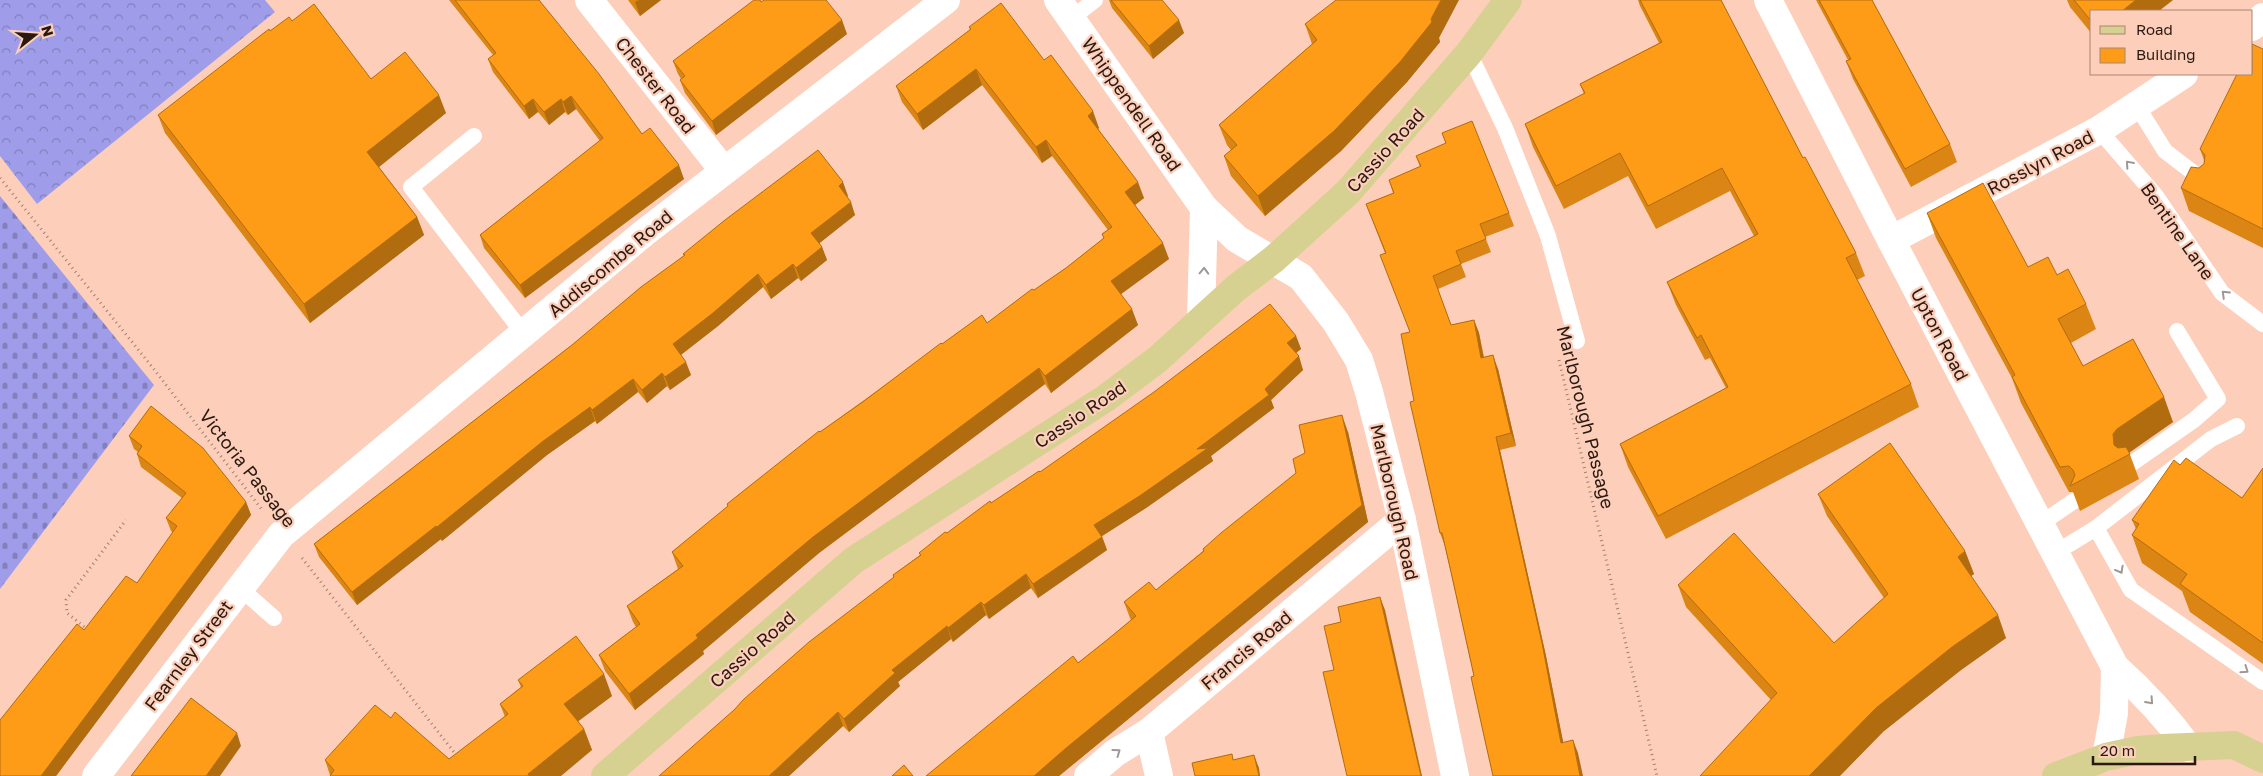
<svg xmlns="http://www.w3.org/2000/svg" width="2263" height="776" font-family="'Golos Text',sans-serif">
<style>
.forest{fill:url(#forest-crowns)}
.cemetery{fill:url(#cemetery-stones)}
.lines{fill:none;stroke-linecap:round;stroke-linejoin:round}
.path{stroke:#a28071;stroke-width:3;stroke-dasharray:1 4;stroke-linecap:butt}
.service{stroke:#fff;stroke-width:16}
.minor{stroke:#fff;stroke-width:28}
.tertiary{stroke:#fff;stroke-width:28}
.primary{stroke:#d6d191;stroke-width:28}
.wall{fill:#da8514}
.shaded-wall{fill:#b26c10}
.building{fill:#fe9b17;stroke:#b26c10}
.oneway{stroke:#9f9894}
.labels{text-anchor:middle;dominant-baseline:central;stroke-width:4.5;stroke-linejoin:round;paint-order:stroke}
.street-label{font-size:18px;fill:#291911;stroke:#fdceba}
</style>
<defs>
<pattern id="forest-crowns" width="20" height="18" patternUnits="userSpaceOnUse" patternTransform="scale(1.25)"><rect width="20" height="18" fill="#9f9dea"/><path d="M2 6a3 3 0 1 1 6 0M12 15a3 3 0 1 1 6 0" fill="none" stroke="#827fbc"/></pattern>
<pattern id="cemetery-stones" width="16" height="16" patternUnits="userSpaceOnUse" patternTransform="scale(1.25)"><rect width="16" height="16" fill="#9f9dea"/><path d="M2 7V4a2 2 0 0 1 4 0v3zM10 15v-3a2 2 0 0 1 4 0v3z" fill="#827fbc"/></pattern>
</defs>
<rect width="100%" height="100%" fill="#fdceba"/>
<polygon class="forest" points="0,0 265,0 275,12 37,204 0,156"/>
<polygon class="cemetery" points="0,196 154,385 0,589"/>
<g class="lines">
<g class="path">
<polyline points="0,178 153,368 263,511"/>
<polyline points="1559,360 1657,776"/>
<polyline points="302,558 457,756"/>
<polyline points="88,630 67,613 66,600 126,520"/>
</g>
<g class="service">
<polyline points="1072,18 1095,0"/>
<polyline points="1469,53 1505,128 1548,236 1577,341"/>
<polyline points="2137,106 2165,151 2204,181"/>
<polyline points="2099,130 2156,196 2222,293 2263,324"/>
<polyline points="474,136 411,187 524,334"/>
<polyline points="2131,464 2194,420 2218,399 2177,331"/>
<polyline points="2040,524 2074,501"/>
<polyline points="2096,528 2131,590 2263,682"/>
<polyline points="2055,553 2096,528 2211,439 2237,426"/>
<polyline points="240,588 274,618"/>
</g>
<g class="minor">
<polyline points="589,0 724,171"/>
<path d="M1768,0l123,240 224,427c28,25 52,51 74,81"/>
<polyline points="2252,27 2263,17"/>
<polyline points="1891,240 2099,130 2184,74"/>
<polyline points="1149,732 1159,776"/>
<polyline points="2106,757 2114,713 2115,667"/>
<polyline points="96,776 281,535 644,233 946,0"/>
<polyline points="1088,776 1115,753 1149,732 1402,520"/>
</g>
<g class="tertiary">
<polyline points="1058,0 1204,208 1237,239 1301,277 1336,322 1359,360 1369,392 1402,520 1455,776"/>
<polyline points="1201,319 1204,208"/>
</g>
<g class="primary">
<polyline points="605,776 854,560 1106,398 1158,359 1236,288 1274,259 1348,192 1469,53 1508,0"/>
<polyline points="2056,776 2106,757 2138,750 2163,748 2234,745 2263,759"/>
</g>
</g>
<g class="wall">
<polygon points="449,0 539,0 642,134 684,179 525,298 484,248 480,235 600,141 576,109 568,115 565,112 549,125 538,112 529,119 493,72 488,59 493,55"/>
<polygon points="628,0 661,0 640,16"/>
<polygon points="1109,0 1162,0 1184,33 1153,59 1112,8"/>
<polygon points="1638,0 1721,0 1803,158 1856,253 1865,276 1857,280 1911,384 1919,407 1666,539 1628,467 1620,444 1726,388 1710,358 1705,360 1676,305 1667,282 1754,236 1730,191 1656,229 1628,176 1564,209 1533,147 1525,124 1584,94 1580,84 1659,43 1640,6"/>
<polygon points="1816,0 1872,0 1950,144 1957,162 1911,187 1853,79 1846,61 1848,60"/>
<polygon points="2067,0 2173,0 2092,11 2092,34 2070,7"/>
<polygon points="761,2 847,34 716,135 685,93 680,80 681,79 678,74 673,61"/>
<polygon points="292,21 371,79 446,113 379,167 417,217 424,235 310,323 165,133 158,115 270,31"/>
<polygon points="1305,24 1439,38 1440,42 1407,82 1341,151 1265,216 1231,176 1224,156 1231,150 1227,145 1219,125 1312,44"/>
<polygon points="969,27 1044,60 1099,128 1098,129 1144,198 1135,205 1169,259 1121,294 1138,325 1051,393 1045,384 819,553 703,651 704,654 635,710 605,671 599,655 636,627 633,622 627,606 678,569 672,552 728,507 727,504 820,432 942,344 987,323 1066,268 1104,238 1102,234 1108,230 1052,156 1042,163 982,85 923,130 902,102 896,86 970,30"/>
<polygon points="2263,49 2263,248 2189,211 2181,188 2199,168 2204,164 2204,160 2200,149"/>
<polygon points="1442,133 1509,213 1514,226 1485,237 1491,252 1461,264 1466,277 1438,289 1451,325 1474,320 1479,333 1484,357 1498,369 1516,446 1500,450 1546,656 1563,743 1578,753 1474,676 1445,546 1440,533 1414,401 1410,332 1385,253 1366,204 1393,193 1389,180 1420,167 1416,156 1446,144"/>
<polygon points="847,196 855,215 819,243 822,247 827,260 801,281 798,278 771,299 763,287 718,326 681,355 691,375 670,390 667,386 647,403 638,392 597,424 595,421 547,455 442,541 441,539 357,605 319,557 314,544 572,345 684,256 683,254 848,196"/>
<polygon points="1927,213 2028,267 2057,275 2086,304 2096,329 2071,343 2083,366 2173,422 2129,452 2139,479 2080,511 2073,492 2069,492 2021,403 2012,378 1936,238"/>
<polygon points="1296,336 1301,349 1296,353 1303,370 1271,400 1274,408 1211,456 1213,461 1146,508 1102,536 1107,550 1038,598 1031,588 989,619 986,615 953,642 951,639 898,682 900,686 849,732 843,726 789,776 894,577 893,575 920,555 919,553 947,533 1040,472"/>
<polygon points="1348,432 1368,522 1059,776 926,776 1078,663 1107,640 1131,620 1130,618 1124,602 1156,590 1203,551 1203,549"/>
<polygon points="129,436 246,502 251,515 56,776 0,776 84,630 137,583 173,533 171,531 166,518 182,498 141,467 137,454 138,452 134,449"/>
<polygon points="2180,465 2242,498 2263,468 2263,664 2190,612 2182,591 2142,563 2132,535 2136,529 2132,520"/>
<polygon points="1818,494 1965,551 1974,574 1971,576 2006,638 1961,670 1884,731 1771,700 1686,607 1678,585 1834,643 1884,598 1827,516"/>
<polygon points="518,680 612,696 578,721 584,729 592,750 330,775 325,760 391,718 449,759 505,717 500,704 521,687"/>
</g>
<g class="shaded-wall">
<polygon points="639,0 661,0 640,16 635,2"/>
<polygon points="1441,0 1459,0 1439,38 1440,42 1407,82 1341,151 1265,216 1258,196 1431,19"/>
<polygon points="2136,0 2173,0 2159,11 2122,11"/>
<polygon points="842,20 847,34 716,135 712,121"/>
<polygon points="1179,20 1184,33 1153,59 1149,46"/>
<polygon points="976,69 982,85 923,130 917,114"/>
<polygon points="439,95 446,113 374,171 367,152"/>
<polygon points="571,96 576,109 568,115 563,102"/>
<polygon points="533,99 538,112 529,119 524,106"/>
<polygon points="561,99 565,112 549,125 544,112"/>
<polygon points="1093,111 1099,128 1094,132 1088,116"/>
<polygon points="1046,140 1052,156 1042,163 1036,147"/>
<polygon points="679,165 684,179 525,298 520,285"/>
<polygon points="843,182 848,196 843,199 839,186"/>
<polygon points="1138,182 1144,198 1131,208 1125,192"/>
<polygon points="851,202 855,215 816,246 811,233"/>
<polygon points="417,217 424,235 310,323 304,304"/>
<polygon points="1163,243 1169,259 1117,297 1111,281"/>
<polygon points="822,247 827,260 801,281 796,268"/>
<polygon points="793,264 798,278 771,299 766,285"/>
<polygon points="758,274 763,287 718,326 678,357 673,344"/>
<polygon points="1132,309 1138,325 1051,393 1045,376"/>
<polygon points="1474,320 1479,333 1486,371 1481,358"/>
<polygon points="1296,336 1301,349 1292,356 1287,343"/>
<polygon points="1493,355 1498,369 1516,446 1511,433"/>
<polygon points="1299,356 1303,370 1271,400 1274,408 1211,456 1213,461 1146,508 1099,538 1094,525 1197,449 1265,389"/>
<polygon points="686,362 691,375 670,390 665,377"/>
<polygon points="1039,368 1045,384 819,553 703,651 704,654 635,710 629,694 696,635 813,537"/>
<polygon points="662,373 667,386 647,403 642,390"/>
<polygon points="633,379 638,392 597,424 592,410"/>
<polygon points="2164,397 2173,422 2126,455 2114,445 2113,434 2117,429"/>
<polygon points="590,407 595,421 547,455 442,541 441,539 357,605 352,592 542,442"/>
<polygon points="1342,415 1348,432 1368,522 1059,776 1034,776 1065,749 1362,505"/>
<polygon points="1496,437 1500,450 1546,656 1566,756 1561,743"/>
<polygon points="246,502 251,515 56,776 41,776"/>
<polygon points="1102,537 1107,550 1038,598 1033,584"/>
<polygon points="1965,551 1974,574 1966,579 1958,557"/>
<polygon points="1026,574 1031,588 989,619 984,605"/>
<polygon points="1380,597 1385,610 1422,776 1421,776"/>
<polygon points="981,602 986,615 953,642 948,628"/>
<polygon points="1998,615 2006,638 1961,670 1884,731 1840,776 1809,776 1876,708 1952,647"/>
<polygon points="947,626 951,639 898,682 900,686 849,732 844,719 892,670"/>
<polygon points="604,674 612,696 572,726 564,704"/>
<polygon points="838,712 843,726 789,776 769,776"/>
<polygon points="584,729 592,750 561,776 529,776 528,774"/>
<polygon points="237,733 241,746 220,776 206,776"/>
<polygon points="1573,740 1578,753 1583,776 1580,776"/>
<polygon points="1254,755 1259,768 1260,776 1259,776"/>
</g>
<g class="building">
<polygon points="455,0 539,0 599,74 642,134 650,128 679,165 520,285 480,235 603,138 571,96 563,102 561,99 544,112 533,99 524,106 488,59 496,53"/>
<polygon points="754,0 760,0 761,2 764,0 826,0 842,20 712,121 680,80 685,76 673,61"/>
<polygon points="1111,0 1162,0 1179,20 1149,46"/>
<polygon points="1336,0 1441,0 1431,19 1432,22 1400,62 1334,131 1258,196 1224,156 1237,145 1219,125 1317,40 1305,24"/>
<polygon points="1640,0 1721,0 1803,158 1805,157 1856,253 1846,258 1911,384 1658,516 1620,444 1728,387 1701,335 1697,338 1667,282 1758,234 1722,168 1648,206 1620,153 1556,186 1525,124 1585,93 1580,84 1662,42"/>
<polygon points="1819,0 1872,0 1950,144 1905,169 1846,61 1851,59"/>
<polygon points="2074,0 2136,0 2122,11 2092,11 2092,22"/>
<polygon points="1001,3 1044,60 1051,55 1093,111 1088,116 1138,182 1125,192 1163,243 1111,281 1132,309 1045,376 1039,368 813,537 696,635 698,638 629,694 599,655 640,624 627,606 683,566 672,552 728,506 727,504 819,431 820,432 864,401 941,343 942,344 982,315 987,323 1032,289 1034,290 1066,268 1104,238 1102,234 1112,227 1046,140 1036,147 976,69 917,114 896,86 971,29 969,27"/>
<polygon points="314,4 371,79 405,52 439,95 367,152 417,217 304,304 158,115 269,29 270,31 289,17 292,21"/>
<polygon points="2252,44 2263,49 2263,229 2181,188 2191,167 2199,168 2204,164 2205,155 2200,149 2237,74 2252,74"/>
<polygon points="1472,121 1509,213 1480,224 1486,239 1456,251 1461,264 1433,276 1451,325 1474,320 1481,358 1493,355 1511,433 1496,437 1542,643 1561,743 1573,740 1580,776 1493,776 1486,745 1471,677 1474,676 1451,572 1442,533 1440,533 1410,402 1414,401 1401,334 1410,332 1380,255 1386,253 1366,204 1394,193 1389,180 1421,166 1416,156 1446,143 1442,133"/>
<polygon points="818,150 843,182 839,186 851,202 811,233 822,247 796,268 793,264 766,285 758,274 713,313 673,344 686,362 665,377 662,373 642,390 633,379 592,410 590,407 542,442 437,527 436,526 352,592 314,544 572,345 641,287 685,255 683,254 725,220"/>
<polygon points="1983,183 2028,267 2048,257 2057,275 2068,269 2086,304 2058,319 2083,366 2133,339 2164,397 2117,429 2113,434 2114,445 2118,448 2126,447 2130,454 2070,486 2075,475 2073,470 2069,466 2060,467 2012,377 2015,375 1927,213"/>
<polygon points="1270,304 1296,336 1287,343 1299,356 1265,389 1269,395 1197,449 1208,448 1141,495 1094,525 1102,537 1033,584 1026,574 984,605 981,602 948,628 947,626 892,670 895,673 844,719 838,712 769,776 659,776 734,710 744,699 809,642 894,577 893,575 921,555 919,553 945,532 947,533 990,501 991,503 1039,471 1040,472 1154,392"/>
<polygon points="151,406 203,448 246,502 41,776 0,776 0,720 77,624 84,630 126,576 137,583 177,526 166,518 186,493 137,454 142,446 129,436"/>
<polygon points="1342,415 1362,505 1065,749 1034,776 926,776 1073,656 1078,663 1107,640 1136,616 1124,602 1149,582 1156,590 1204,551 1203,549 1221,533 1296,473 1293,459 1305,453 1299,425"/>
<polygon points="1890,443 1965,551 1958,557 1998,615 1952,647 1876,708 1809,776 1700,776 1777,693 1678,585 1734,533 1834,643 1888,594 1818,494"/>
<polygon points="2186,458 2242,498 2263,468 2263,643 2180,584 2187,574 2132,535 2139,524 2132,520 2174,460 2180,465"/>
<polygon points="1380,597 1421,776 1347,776 1323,672 1334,670 1324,626 1341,622 1338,607"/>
<polygon points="576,636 604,674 564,704 584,729 528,774 529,776 330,776 334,770 325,760 375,705 391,718 395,712 449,759 508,714 500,704 523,686 518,680"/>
<polygon points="191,698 237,733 206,776 131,776"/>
<polygon points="1232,754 1233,760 1254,755 1259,776 1195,776 1192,763"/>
<polygon points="904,765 913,776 892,776"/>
</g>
<defs><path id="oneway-chevron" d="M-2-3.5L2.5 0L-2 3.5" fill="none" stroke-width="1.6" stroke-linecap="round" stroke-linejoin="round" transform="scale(1.25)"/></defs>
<g class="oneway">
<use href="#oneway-chevron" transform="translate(2129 164) rotate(-131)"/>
<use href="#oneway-chevron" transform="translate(1204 271) rotate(-88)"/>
<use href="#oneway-chevron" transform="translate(2225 294) rotate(-136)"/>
<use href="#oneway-chevron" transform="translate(2120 570) rotate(61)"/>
<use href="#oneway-chevron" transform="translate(2245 670) rotate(35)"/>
<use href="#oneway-chevron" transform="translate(2150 701) rotate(48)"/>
<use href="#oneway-chevron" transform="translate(1117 752) rotate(-36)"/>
</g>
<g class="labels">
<g class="street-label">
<text transform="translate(656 85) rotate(52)">Chester Road</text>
<text transform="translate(1132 104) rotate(55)">Whippendell Road</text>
<text transform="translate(1385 150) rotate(-48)">Cassio Road</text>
<text transform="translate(2040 162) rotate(-28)">Rosslyn Road</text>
<text transform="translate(2178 231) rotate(55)">Bentine Lane</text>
<text transform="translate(610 263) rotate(-40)">Addiscombe Road</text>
<text transform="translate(1940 334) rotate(62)">Upton Road</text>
<text transform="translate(1080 414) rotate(-34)">Cassio Road</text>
<text transform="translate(1586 417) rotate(76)">Marlborough Passage</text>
<text transform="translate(248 468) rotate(52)">Victoria Passage</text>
<text transform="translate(1395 502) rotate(77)">Marlborough Road</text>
<text transform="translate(752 649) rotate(-41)">Cassio Road</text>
<text transform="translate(1246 650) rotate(-40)">Francis Road</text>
<text transform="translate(188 655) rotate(-53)">Fearnley Street</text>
</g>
</g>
<rect x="2090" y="10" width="162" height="65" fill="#fdceba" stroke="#a88676"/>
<rect x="2100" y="26" width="25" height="8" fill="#d6d191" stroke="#a88676"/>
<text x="2136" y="35" font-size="15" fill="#291911">Road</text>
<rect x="2100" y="48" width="25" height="15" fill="#fe9b17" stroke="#a88676"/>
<text x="2136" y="60" font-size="15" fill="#291911">Building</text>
<g transform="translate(35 35) rotate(73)" stroke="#fdceba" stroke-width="4" paint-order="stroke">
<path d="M0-4L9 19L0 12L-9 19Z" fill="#291911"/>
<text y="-8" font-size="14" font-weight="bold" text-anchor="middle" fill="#291911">N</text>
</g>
<path d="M2093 756v8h102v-8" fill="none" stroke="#291911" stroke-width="2.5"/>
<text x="2100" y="756" font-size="15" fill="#291911" stroke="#fdceba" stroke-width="4" paint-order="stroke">20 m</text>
</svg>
